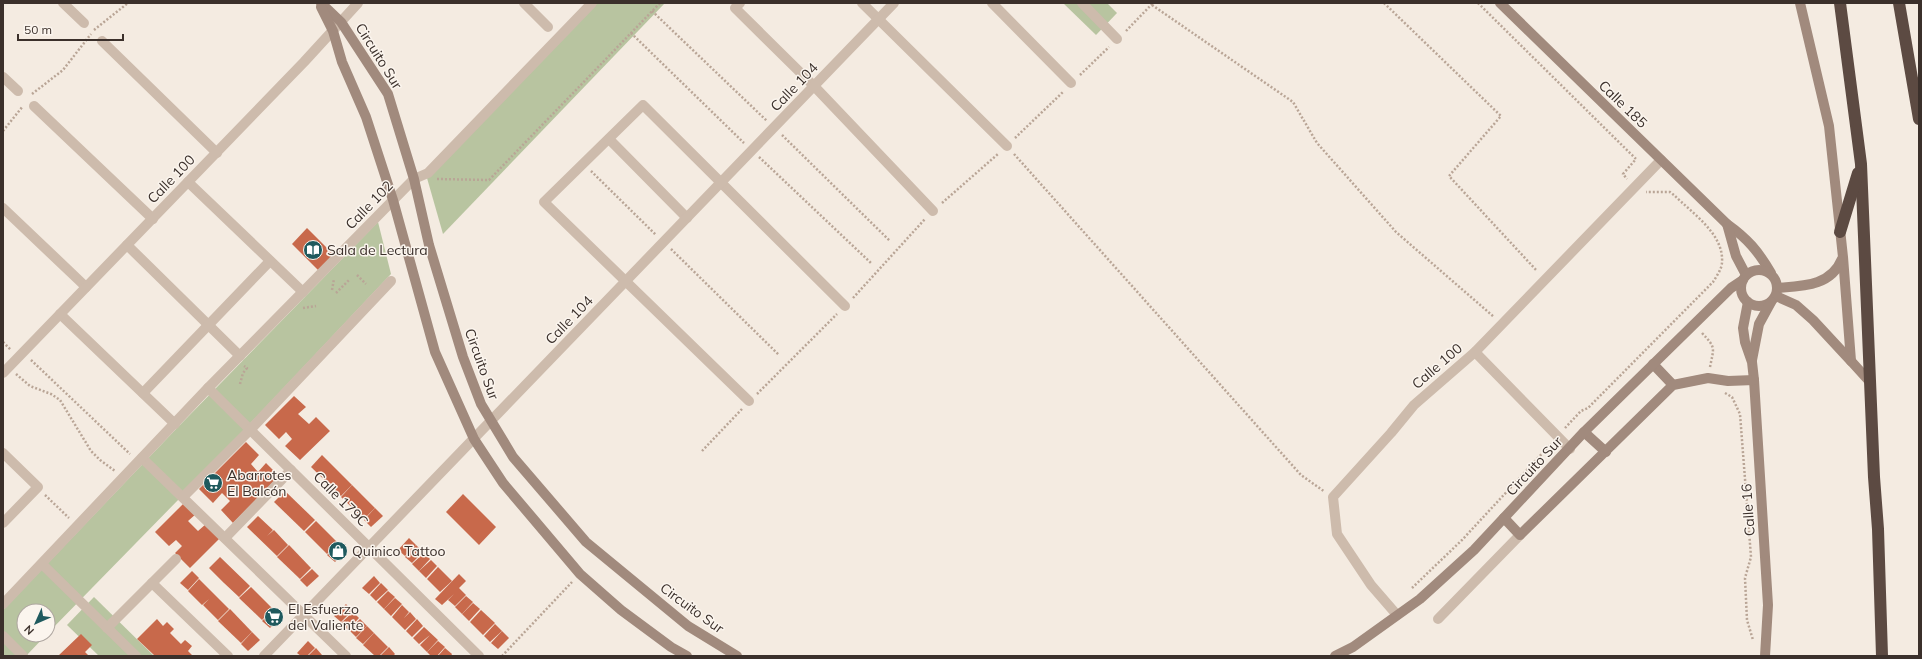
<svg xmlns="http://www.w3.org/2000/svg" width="1922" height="659" font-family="Mulish,sans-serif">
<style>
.green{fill:#b8c4a0}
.building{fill:#c8694b}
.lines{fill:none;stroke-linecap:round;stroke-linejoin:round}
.path{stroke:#b9a596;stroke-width:2.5;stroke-dasharray:2 2;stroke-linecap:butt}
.street{stroke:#cdbbac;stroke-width:10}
.secondary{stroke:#a18a7d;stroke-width:10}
.highway{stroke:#5c4a42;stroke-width:12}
.labels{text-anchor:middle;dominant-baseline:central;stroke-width:3;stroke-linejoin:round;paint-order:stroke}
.street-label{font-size:14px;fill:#3b302b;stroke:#fbf5ee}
.poi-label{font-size:14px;fill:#3b302b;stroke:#fbf5ee;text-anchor:start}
</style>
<rect width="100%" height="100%" fill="#f4ebe1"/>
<g class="green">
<polygon points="597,3 665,3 443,234 427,178"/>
<polygon points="1063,3 1107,3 1117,13 1096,35"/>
<polygon points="378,222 391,274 179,499 48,633 48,611 24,611 24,635 46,635 26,656 3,656 3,610 178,427"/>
<polygon points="94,597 154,656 99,656 67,625"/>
</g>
<g class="building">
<polygon points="307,228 334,255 319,271 292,244"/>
<polygon points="294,396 306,407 298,414 309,424 316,417 330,431 300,460 285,446 292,439 286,432 279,439 265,425"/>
<polygon points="246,442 259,455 251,464 258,472 266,463 279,476 233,523 221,510 230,501 222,493 213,503 199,489"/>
<polygon points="322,455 352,485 341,496 311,467"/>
<polygon points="352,485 360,493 354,499 360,493 375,508 364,519 341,497"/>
<polygon points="285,491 315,520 304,531 274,502"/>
<polygon points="463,494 496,527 479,545 446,512"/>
<polygon points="184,503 196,514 188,521 198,531 206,524 220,538 190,568 175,553 182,546 176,540 169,546 155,532"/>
<polygon points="375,508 383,516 371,527 364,520"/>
<polygon points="258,516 273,530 267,536 274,530 288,545 277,556 247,527"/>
<polygon points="316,521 338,543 327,554 305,532"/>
<polygon points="409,538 416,545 405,556 398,550"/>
<polygon points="339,544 346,551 335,562 327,555"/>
<polygon points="289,545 311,568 300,579 277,557"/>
<polygon points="416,545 423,552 412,563 405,557"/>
<polygon points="424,553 430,559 419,571 412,564"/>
<polygon points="220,557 250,586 239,597 224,583 230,576 224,583 209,568"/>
<polygon points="431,560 437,566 426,578 419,571"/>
<polygon points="438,567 452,581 440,592 427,579"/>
<polygon points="312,569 319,576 307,587 300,580"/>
<polygon points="192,571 199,578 188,590 180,583"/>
<polygon points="459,574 466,581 459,588 466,595 455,606 448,600 454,594 442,605 435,599"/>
<polygon points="374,576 380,583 369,594 362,588"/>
<polygon points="199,579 229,609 218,620 203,605 209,599 202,605 188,591"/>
<polygon points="381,583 388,590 376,601 370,595"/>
<polygon points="251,587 273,609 262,620 239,598"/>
<polygon points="388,591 395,597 384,609 377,602"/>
<polygon points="466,596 473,602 462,614 455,607"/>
<polygon points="395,598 402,604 391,616 384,609"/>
<polygon points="473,603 480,609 469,621 462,614"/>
<polygon points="346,604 352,611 341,622 334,616"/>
<polygon points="402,605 409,612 404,618 410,612 416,619 405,630 392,617"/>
<polygon points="230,609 252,632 241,643 218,621"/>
<polygon points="273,610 281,617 270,628 262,621"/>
<polygon points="481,610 495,623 483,635 470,622"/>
<polygon points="353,612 359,618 348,630 341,623"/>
<polygon points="157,619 163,626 167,622 174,629 170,633 181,644 185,640 192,646 188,651 193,656 155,656 137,639"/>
<polygon points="360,619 367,626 356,637 349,630"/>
<polygon points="417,619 423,626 412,637 406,631"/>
<polygon points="495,624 502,631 490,642 484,636"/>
<polygon points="367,626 374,633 363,644 356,638"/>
<polygon points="424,627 438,640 427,652 420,645 430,635 419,644 413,638"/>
<polygon points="502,631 509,638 498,649 491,643"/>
<polygon points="252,632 260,640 248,651 241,644"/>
<polygon points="374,633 381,640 375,646 381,640 388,647 379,656 375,656 363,645"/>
<polygon points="81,634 92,645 85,652 89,656 58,656"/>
<polygon points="308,641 315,648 307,656 301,656 297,653"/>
<polygon points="438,641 445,647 437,656 431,656 427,652"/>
<polygon points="389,647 395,654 393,656 380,656"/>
<polygon points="316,648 322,655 308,656"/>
<polygon points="445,648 452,654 451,656 438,656"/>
</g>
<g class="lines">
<g class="path">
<polyline points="1384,3 1501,116 1449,176 1537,271"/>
<polyline points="1478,3 1636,159 1623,174 1627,179"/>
<polyline points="1152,5 1293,102 1317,143 1396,232 1494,317"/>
<polyline points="652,11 767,121"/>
<polyline points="94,30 128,3"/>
<polyline points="1126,31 1153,3"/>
<polyline points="631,33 744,143"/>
<polyline points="1080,75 1109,47"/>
<polyline points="32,94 63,70 91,34"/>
<polyline points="3,131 23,106"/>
<polyline points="782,135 890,241"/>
<polyline points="1015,138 1063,92"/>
<polyline points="1014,154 1301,475 1325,492"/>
<polyline points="759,157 871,263"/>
<polyline points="591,171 656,235"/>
<polyline points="437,179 489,180 660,3"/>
<polyline points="942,203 998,154"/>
<polyline points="671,249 779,355"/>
<polyline points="357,275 366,284"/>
<polyline points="332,290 334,279"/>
<polyline points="336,293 350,279"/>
<polyline points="853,298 925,219"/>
<polyline points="303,308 316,306"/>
<path d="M1702,333c14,15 12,14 8,34"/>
<polyline points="3,342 11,350"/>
<polyline points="31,360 130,454"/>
<polyline points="16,374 30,386 51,394 60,400 91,451 100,460 115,471"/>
<polyline points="240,384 243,373 247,368 244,366"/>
<polyline points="1725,393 1732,397 1740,414 1751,557 1745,578 1747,620 1753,640"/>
<polyline points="757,394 837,314"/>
<path d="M1565,428l16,-17 7,-3 125,-126c3,-5 9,-13 9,-20 2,-28 -30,-49 -48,-67l-4,-3h-24"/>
<polyline points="702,451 742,409"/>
<polyline points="45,495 69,518"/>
<polyline points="1412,588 1462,540 1551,444"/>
<polyline points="502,656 572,582"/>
</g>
<g class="street">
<polyline points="63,3 84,23"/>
<polyline points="524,3 548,27"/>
<polyline points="740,3 735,8 814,86 933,211"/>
<polyline points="862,3 1007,146"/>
<polyline points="992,3 1071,83"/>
<polyline points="1082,3 1117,39"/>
<polyline points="102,41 217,153"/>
<polyline points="3,77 18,91"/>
<polyline points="34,106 153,219"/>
<polyline points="609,139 687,218"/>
<polyline points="188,182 303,292"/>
<polyline points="3,208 86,287"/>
<polyline points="127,245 240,356"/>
<polyline points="60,314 175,424"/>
<polyline points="1475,352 1570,449"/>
<polyline points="3,373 304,62 358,3"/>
<polyline points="208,388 479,656"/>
<polyline points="143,393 270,261"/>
<polyline points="749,401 544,202 643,105 845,306"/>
<polyline points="3,453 38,487 3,523"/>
<polyline points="142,458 346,656"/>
<polyline points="183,497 251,429 391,281"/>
<polyline points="225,538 291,470"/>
<polyline points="42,564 136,656"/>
<polyline points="152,583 228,656"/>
<polyline points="3,604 208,388 414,179 428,173 592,3"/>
<polyline points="1397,615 1371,585 1337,534 1333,497 1391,433 1414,405 1475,352 1661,160"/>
<polyline points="1438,619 1520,535"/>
<polyline points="107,628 176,559"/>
<polyline points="3,636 23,656"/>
<polyline points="264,656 894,3"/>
</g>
<g class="secondary">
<polyline points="321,3 341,22 388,94 414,179 429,245 463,357 481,404 513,457 586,542 688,626 737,656"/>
<path d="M1500,3l227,221c21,15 31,27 44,49"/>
<polyline points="1800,3 1829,126 1843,257 1851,361 1870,382"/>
<polyline points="321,7 333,31 342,62 366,117 393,200 435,352 474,439 503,483 580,574 621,610 671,647 687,656"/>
<polyline points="1727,224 1736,256 1746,275"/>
<circle cx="1759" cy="288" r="18"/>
<path d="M1778,288c25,-2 53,-2 64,-29"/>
<polyline points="1776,296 1796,305 1813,320 1851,361"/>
<polyline points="1748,302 1743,328 1745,342 1752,362 1754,380 1768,605 1765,656"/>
<polyline points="1752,360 1759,324 1771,302"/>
<polyline points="1653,364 1673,385"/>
<polyline points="1584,432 1606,452"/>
<polyline points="1504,518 1520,535 1673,385 1708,378 1728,381 1754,380"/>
<polyline points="1335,656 1353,647 1420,599 1474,550 1584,432 1731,288 1743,280"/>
</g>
<g class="highway">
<polyline points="1840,3 1861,164 1874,477 1878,529 1882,656"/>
<polyline points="1899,3 1919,119"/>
<polyline points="1840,232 1858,173"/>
</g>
</g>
<defs>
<symbol id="library-disc" viewBox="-11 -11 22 22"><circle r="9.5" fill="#1f5a5e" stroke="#fbf5ee"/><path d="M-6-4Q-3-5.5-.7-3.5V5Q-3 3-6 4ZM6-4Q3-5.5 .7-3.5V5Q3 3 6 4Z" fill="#fff"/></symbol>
<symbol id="supermarket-disc" viewBox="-11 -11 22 22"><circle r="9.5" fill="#1f5a5e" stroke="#fbf5ee"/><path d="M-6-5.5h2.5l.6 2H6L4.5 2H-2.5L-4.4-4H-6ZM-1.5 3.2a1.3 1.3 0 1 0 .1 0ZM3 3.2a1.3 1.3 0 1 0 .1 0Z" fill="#fff"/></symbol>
<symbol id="shop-disc" viewBox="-11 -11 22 22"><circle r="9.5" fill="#1f5a5e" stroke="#fbf5ee"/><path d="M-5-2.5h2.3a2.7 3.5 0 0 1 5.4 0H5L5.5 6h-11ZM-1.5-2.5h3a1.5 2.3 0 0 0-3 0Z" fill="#fff"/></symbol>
</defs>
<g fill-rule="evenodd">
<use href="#library-disc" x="302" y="239" width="22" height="22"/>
<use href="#supermarket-disc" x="202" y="472" width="22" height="22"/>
<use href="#shop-disc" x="327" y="540" width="22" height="22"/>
<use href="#supermarket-disc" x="263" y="606" width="22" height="22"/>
</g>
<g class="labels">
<g class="street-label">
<text transform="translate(379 56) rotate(58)">Circuito Sur</text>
<text transform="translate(794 87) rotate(-46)">Calle 104</text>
<text transform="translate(1623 104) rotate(44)">Calle 185</text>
<text transform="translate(171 179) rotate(-46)">Calle 100</text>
<text transform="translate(369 205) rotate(-46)">Calle 102</text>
<text transform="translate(569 320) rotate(-46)">Calle 104</text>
<text transform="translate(482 364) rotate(70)">Circuito Sur</text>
<text transform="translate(1437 366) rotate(-41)">Calle 100</text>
<text transform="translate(1534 466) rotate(-47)">Circuito Sur</text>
<text transform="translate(341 499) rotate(45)">Calle 179C</text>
<text transform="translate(1748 510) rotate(-94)">Calle 16</text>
<text transform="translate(692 608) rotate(36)">Circuito Sur</text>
</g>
<g class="poi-label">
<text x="327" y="250">Sala de Lectura</text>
<text x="227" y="475">Abarrotes<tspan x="227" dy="16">El Balcón</tspan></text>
<text x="352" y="551">Quinico Tattoo</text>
<text x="288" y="609">El Esfuerzo<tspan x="288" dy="16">del Valiente</tspan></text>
</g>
</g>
<rect width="1922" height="659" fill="none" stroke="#3b302b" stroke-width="8"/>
<g transform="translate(36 623) rotate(225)"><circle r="19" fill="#fbf5ee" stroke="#aea6a0"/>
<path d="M0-3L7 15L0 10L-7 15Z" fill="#1f5a5e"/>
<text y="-6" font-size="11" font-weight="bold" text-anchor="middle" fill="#3b302b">N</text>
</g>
<path d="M18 34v6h105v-6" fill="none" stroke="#3b302b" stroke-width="2"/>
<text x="24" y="34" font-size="12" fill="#3b302b" stroke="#fbf5ee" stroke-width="3" paint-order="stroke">50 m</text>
</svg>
